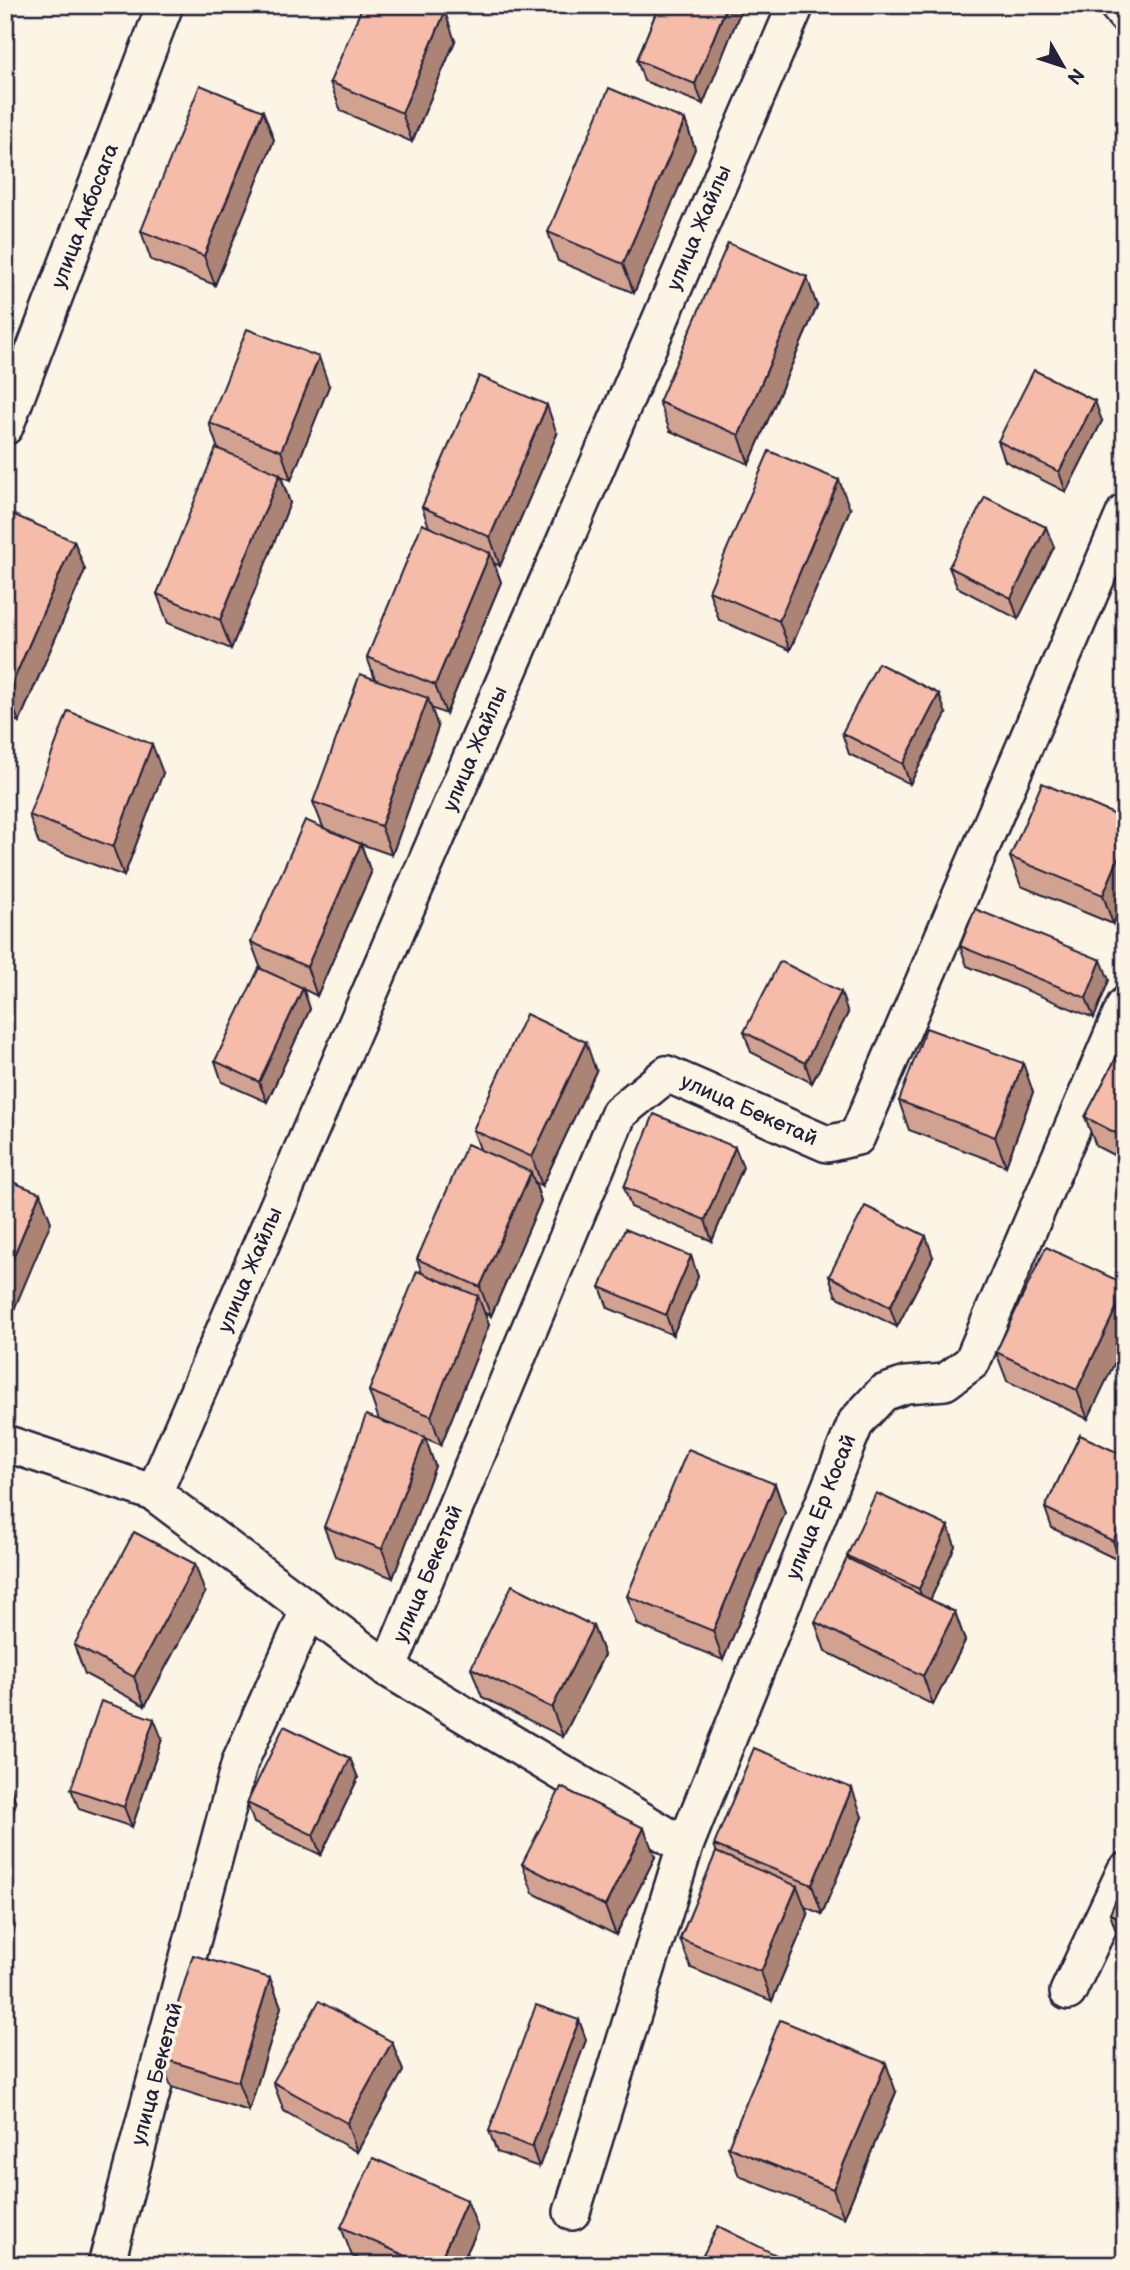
<svg xmlns="http://www.w3.org/2000/svg" width="1130" height="2270" font-family="'Balsamiq Sans',sans-serif">
<style>
.lines{fill:none;stroke-linecap:round;stroke-linejoin:round}
.minor-casing{stroke:#22223b;stroke-width:40}
.minor{stroke:#fcf5e5;stroke-width:35}
.wall{fill:#d2a291;stroke:#22223b;stroke-width:2}
.shaded-wall{fill:#ab8476;stroke:#22223b;stroke-width:2}
.building{fill:#f4bca9;stroke:#22223b;stroke-width:2}
.labels{text-anchor:middle;dominant-baseline:central;stroke-width:7;stroke-linejoin:round;paint-order:stroke}
.street-label{font-size:21px;fill:#22223b;stroke:#fcf5e5}
</style>
<rect width="100%" height="100%" fill="#fcf5e5"/>
<filter id="ink" filterUnits="userSpaceOnUse"><feTurbulence type="fractalNoise" baseFrequency=".0143" numOctaves="2"/><feDisplacementMap in="SourceGraphic" scale="14" xChannelSelector="R" yChannelSelector="G"/><feConvolveMatrix kernelMatrix="1 2 1 2 8 2 1 2 1" color-interpolation-filters="sRGB"/></filter>
<g filter="url(#ink)">
<g class="lines">
<defs>
<g id="minor">
<polyline points="1117,5 1125,15"/>
<polyline points="5,427 165,5"/>
<polyline points="5,1443 154,1493 388,1669 685,1846 572,2212"/>
<polyline points="154,1493 796,5"/>
<polyline points="388,1669 619,1113 667,1074 827,1144 857,1137 1125,512"/>
<polyline points="685,1846 856,1422 883,1393 906,1385 945,1382 972,1362 1125,1005"/>
<polyline points="1068,1992 1125,1871"/>
<polyline points="106,2265 240,1762 309,1609"/>
</g>
</defs>
<use href="#minor" class="minor-casing"/>
<use href="#minor" class="minor"/>
</g>
<g class="wall">
<polygon points="659,5 743,5 703,104 644,81 637,60"/>
<polygon points="455,41 412,142 341,111 330,82"/>
<polygon points="263,111 274,140 215,285 151,260 141,231"/>
<polygon points="685,120 695,149 634,293 558,261 548,232"/>
<polygon points="817,306 749,464 670,431 659,402"/>
<polygon points="329,386 291,480 281,476 290,503 231,649 168,623 157,594 218,449 209,423"/>
<polygon points="1102,421 1066,492 1005,461 998,441"/>
<polygon points="557,434 500,566 494,563 501,582 446,714 431,708 438,727 392,855 361,844 371,873 317,996 303,989 310,1009 267,1102 222,1082 215,1061 261,969 251,942 323,827 313,802 375,679 367,657 429,527 422,507"/>
<polygon points="850,509 790,650 719,620 709,591"/>
<polygon points="5,529 74,541 85,570 19,722 5,716"/>
<polygon points="1054,547 1018,619 957,587 949,567"/>
<polygon points="946,714 910,784 849,754 842,733"/>
<polygon points="163,773 124,876 39,844 29,815"/>
<polygon points="1125,819 1113,924 1021,886 1010,857"/>
<polygon points="960,946 1109,980 1094,1018 967,966"/>
<polygon points="848,1013 812,1083 751,1052 744,1032"/>
<polygon points="1125,1041 1125,1161 1096,1146 1085,1117"/>
<polygon points="596,1071 542,1186 535,1182 541,1201 491,1316 485,1313 489,1325 441,1445 425,1438 435,1466 393,1578 335,1556 324,1527 379,1420 369,1391 422,1273 417,1259 480,1149 473,1130"/>
<polygon points="1033,1092 1006,1166 909,1130 899,1101"/>
<polygon points="735,1147 743,1167 712,1241 631,1207 624,1187"/>
<polygon points="691,1256 698,1277 673,1335 608,1308 600,1287"/>
<polygon points="933,1257 897,1327 836,1296 829,1276"/>
<polygon points="1125,1284 1088,1419 1007,1381 996,1352"/>
<polygon points="1080,1435 1120,1561 1052,1528 1045,1508"/>
<polygon points="775,1484 785,1513 723,1660 638,1625 627,1596"/>
<polygon points="948,1526 955,1546 930,1600 955,1612 965,1641 933,1705 825,1651 815,1622 848,1559 847,1556"/>
<polygon points="205,1593 145,1706 85,1674 74,1645"/>
<polygon points="593,1626 604,1655 563,1737 482,1697 471,1668"/>
<polygon points="162,1739 132,1827 79,1809 71,1789"/>
<polygon points="350,1758 358,1778 321,1855 254,1823 247,1803"/>
<polygon points="862,1817 822,1914 805,1907 808,1915 772,2001 691,1968 680,1939 717,1853 714,1845"/>
<polygon points="655,1857 616,1935 533,1893 522,1864"/>
<polygon points="1125,1879 1125,1937 1117,1934 1110,1914"/>
<polygon points="270,1978 281,2007 249,2111 171,2087 161,2058"/>
<polygon points="579,2020 586,2040 539,2167 497,2152 489,2131"/>
<polygon points="392,2042 403,2071 357,2152 284,2111 273,2082"/>
<polygon points="896,2092 844,2218 739,2176 728,2147"/>
<polygon points="341,2227 478,2229 461,2265 372,2265 352,2256"/>
</g>
<g class="shaded-wall">
<polygon points="727,5 743,5 703,104 695,84"/>
<polygon points="445,12 455,41 412,142 402,113"/>
<polygon points="263,111 274,140 215,285 204,256"/>
<polygon points="685,120 695,149 634,293 623,264"/>
<polygon points="807,277 817,306 749,464 739,435"/>
<polygon points="319,357 329,386 291,480 281,451"/>
<polygon points="1095,401 1102,421 1066,492 1059,472"/>
<polygon points="547,405 557,434 500,566 490,537"/>
<polygon points="280,474 290,503 231,649 220,620"/>
<polygon points="839,480 850,509 790,650 779,621"/>
<polygon points="1046,527 1054,547 1018,619 1011,598"/>
<polygon points="74,541 85,570 19,722 8,693"/>
<polygon points="490,553 501,582 446,714 435,685"/>
<polygon points="939,694 946,714 910,784 903,764"/>
<polygon points="428,698 438,727 392,855 381,826"/>
<polygon points="152,744 163,773 124,876 113,847"/>
<polygon points="1125,843 1125,897 1113,924 1103,895"/>
<polygon points="361,844 371,873 317,996 307,967"/>
<polygon points="1101,960 1109,980 1094,1018 1086,998"/>
<polygon points="303,988 310,1009 267,1102 259,1082"/>
<polygon points="841,992 848,1013 812,1083 805,1063"/>
<polygon points="586,1042 596,1071 542,1186 532,1157"/>
<polygon points="1023,1063 1033,1092 1006,1166 995,1137"/>
<polygon points="735,1147 743,1167 712,1241 705,1220"/>
<polygon points="531,1172 541,1201 491,1316 480,1287"/>
<polygon points="40,1193 51,1222 5,1331 5,1277"/>
<polygon points="926,1236 933,1257 897,1327 890,1307"/>
<polygon points="691,1256 698,1277 673,1335 666,1315"/>
<polygon points="1125,1290 1125,1341 1088,1419 1077,1390"/>
<polygon points="478,1296 489,1325 441,1445 431,1416"/>
<polygon points="425,1437 435,1466 393,1578 382,1549"/>
<polygon points="775,1484 785,1513 723,1660 713,1631"/>
<polygon points="1125,1516 1125,1551 1120,1561 1113,1541"/>
<polygon points="948,1526 955,1546 926,1609 919,1589"/>
<polygon points="195,1564 205,1593 145,1706 134,1677"/>
<polygon points="955,1612 965,1641 933,1705 923,1676"/>
<polygon points="593,1626 604,1655 563,1737 552,1708"/>
<polygon points="154,1719 162,1739 132,1827 124,1807"/>
<polygon points="350,1758 358,1778 321,1855 313,1835"/>
<polygon points="9,1783 16,1803 5,1838 5,1794"/>
<polygon points="852,1788 862,1817 822,1914 812,1885"/>
<polygon points="644,1828 655,1857 616,1935 605,1906"/>
<polygon points="797,1886 808,1915 772,2001 761,1972"/>
<polygon points="5,1899 15,1926 5,1966"/>
<polygon points="270,1978 281,2007 249,2111 238,2082"/>
<polygon points="579,2020 586,2040 539,2167 532,2147"/>
<polygon points="392,2042 403,2071 357,2152 347,2123"/>
<polygon points="886,2063 896,2092 844,2218 833,2189"/>
<polygon points="467,2200 478,2229 461,2265 438,2265"/>
</g>
<g class="building">
<polygon points="363,5 429,5 445,12 402,113 330,82"/>
<polygon points="659,5 727,5 695,84 637,60"/>
<polygon points="200,85 263,111 204,256 141,231"/>
<polygon points="609,88 685,120 623,264 548,232"/>
<polygon points="728,243 807,277 739,435 659,402"/>
<polygon points="247,329 319,357 281,451 209,423"/>
<polygon points="1034,370 1095,401 1059,472 998,441"/>
<polygon points="479,376 547,405 490,537 422,507"/>
<polygon points="216,448 280,474 220,620 157,594"/>
<polygon points="769,451 839,480 779,621 709,591"/>
<polygon points="985,497 1046,527 1011,598 949,567"/>
<polygon points="12,514 74,541 8,693 5,692 5,529"/>
<polygon points="422,524 490,553 435,685 367,657"/>
<polygon points="878,663 939,694 903,764 842,733"/>
<polygon points="360,674 428,698 381,826 313,802"/>
<polygon points="68,711 152,744 113,847 29,815"/>
<polygon points="1042,783 1125,819 1125,843 1103,895 1010,857"/>
<polygon points="305,820 361,844 307,967 251,942"/>
<polygon points="975,909 1101,960 1086,998 960,946"/>
<polygon points="780,961 841,992 805,1063 744,1032"/>
<polygon points="259,968 303,988 259,1082 215,1061"/>
<polygon points="526,1014 586,1042 532,1157 473,1130"/>
<polygon points="926,1028 1023,1063 995,1137 899,1101"/>
<polygon points="1125,1041 1125,1138 1085,1117"/>
<polygon points="654,1114 735,1147 705,1220 624,1187"/>
<polygon points="467,1144 531,1172 480,1287 417,1259"/>
<polygon points="5,1179 40,1193 5,1277"/>
<polygon points="865,1206 926,1236 890,1307 829,1276"/>
<polygon points="625,1229 691,1256 666,1315 600,1287"/>
<polygon points="1046,1247 1125,1284 1125,1290 1077,1390 996,1352"/>
<polygon points="417,1271 478,1296 431,1416 369,1391"/>
<polygon points="366,1415 425,1437 382,1549 324,1527"/>
<polygon points="1080,1435 1125,1456 1125,1516 1113,1541 1045,1508"/>
<polygon points="688,1449 775,1484 713,1631 627,1596"/>
<polygon points="876,1493 948,1526 919,1589 847,1556"/>
<polygon points="134,1532 195,1564 134,1677 74,1645"/>
<polygon points="847,1558 955,1612 923,1676 815,1622"/>
<polygon points="512,1585 593,1626 552,1708 471,1668"/>
<polygon points="101,1701 154,1719 124,1807 71,1789"/>
<polygon points="284,1726 350,1758 313,1835 247,1803"/>
<polygon points="754,1748 852,1788 812,1885 714,1845"/>
<polygon points="5,1782 9,1783 5,1794"/>
<polygon points="561,1787 644,1828 605,1906 522,1864"/>
<polygon points="716,1852 797,1886 761,1972 680,1939"/>
<polygon points="1125,1879 1125,1920 1110,1914"/>
<polygon points="193,1955 270,1978 238,2082 161,2058"/>
<polygon points="319,2001 392,2042 347,2123 273,2082"/>
<polygon points="536,2005 579,2020 532,2147 489,2131"/>
<polygon points="780,2020 886,2063 833,2189 728,2147"/>
<polygon points="373,2158 467,2200 438,2265 426,2265 341,2227"/>
<polygon points="718,2226 796,2265 698,2265"/>
</g>
</g>
<g class="labels">
<g class="street-label">
<text transform="translate(85 216) rotate(-69)">улица Акбосага</text>
<text transform="translate(699 228) rotate(-67)">улица Жайлы</text>
<text transform="translate(475 749) rotate(-67)">улица Жайлы</text>
<text transform="translate(749 1110) rotate(24)">улица Бекетай</text>
<text transform="translate(250 1270) rotate(-67)">улица Жайлы</text>
<text transform="translate(821 1507) rotate(-68)">улица Ер Косай</text>
<text transform="translate(428 1574) rotate(-67)">улица Бекетай</text>
<text transform="translate(157 2074) rotate(-75)">улица Бекетай</text>
</g>
</g>
<rect width="1130" height="2270" fill="none" stroke="#fcf5e5" stroke-width="28"/>
<rect x="14" y="14" width="1102" height="2242" fill="none" stroke="#22223b" stroke-width="2.5" filter="url(#ink)"/>
<g transform="translate(1063 66) rotate(129)" stroke="#fcf5e5" stroke-width="5" paint-order="stroke">
<path d="M0-5L12 26L0 18L-12 26Z" fill="#22223b"/>
<text y="-10" font-size="19" font-weight="bold" text-anchor="middle" fill="#22223b">N</text>
</g>
</svg>
